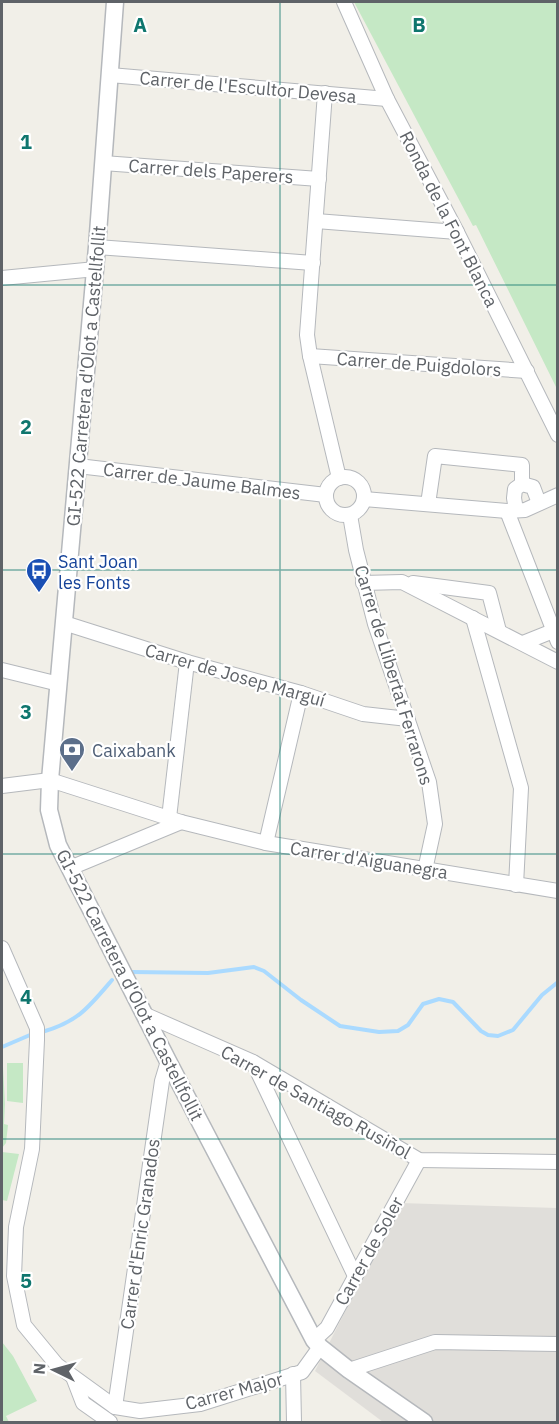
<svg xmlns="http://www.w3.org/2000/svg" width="559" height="1424" font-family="'IBM Plex Sans',sans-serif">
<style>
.industrial{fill:#e0deda}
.green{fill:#c5e8c5}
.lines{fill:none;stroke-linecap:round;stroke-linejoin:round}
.stream{stroke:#aadaff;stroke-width:4}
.minor-casing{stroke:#b5b8bc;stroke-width:16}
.tertiary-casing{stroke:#b5b8bc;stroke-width:19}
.minor{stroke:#fff;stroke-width:14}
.tertiary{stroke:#fff;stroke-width:16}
.grid{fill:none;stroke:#0f766e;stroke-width:1.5;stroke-opacity:0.55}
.labels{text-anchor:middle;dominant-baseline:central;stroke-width:4.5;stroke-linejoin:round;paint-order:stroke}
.street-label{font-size:18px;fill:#5f6368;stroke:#fff}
.transit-label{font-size:18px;fill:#164399;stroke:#fff;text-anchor:start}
.service-label{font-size:18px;fill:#4e5e75;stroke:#fff;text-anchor:start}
.grid-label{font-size:20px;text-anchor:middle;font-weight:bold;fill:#0f766e;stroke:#fff;stroke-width:4.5;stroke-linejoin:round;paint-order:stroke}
</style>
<rect width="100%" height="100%" fill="#f1efe8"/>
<polygon class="industrial" points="400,1203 557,1208 557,1422 383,1422 315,1371"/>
<g class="green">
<polygon points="354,2 557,2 557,389 476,225 473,226"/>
<polygon points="2,1048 5,1104 4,1124 8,1125 6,1143 2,1148"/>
<polygon points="7,1063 23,1063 23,1103 7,1101"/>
<polygon points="2,1152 19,1154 7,1201 2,1200"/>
<polygon points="2,1342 13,1356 37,1401 6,1416 9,1422 2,1422"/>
</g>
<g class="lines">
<g class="stream">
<polyline points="132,972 208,973 254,967 264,971 301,1000 340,1026 379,1032 398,1031 408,1025 423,1004 439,999 453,1002 481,1031 488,1035 498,1036 513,1030 542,995 558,982"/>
<path d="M42,1032c36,-10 47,-25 70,-52"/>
<polyline points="2,1047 30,1035"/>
</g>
<defs>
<g id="minor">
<polyline points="344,2 387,99 457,232 558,435"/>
<polyline points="110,75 387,99"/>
<polyline points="325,93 307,335 310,356 339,478"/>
<polyline points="103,163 319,179"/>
<polyline points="316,221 457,232"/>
<polyline points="97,247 313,263"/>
<polyline points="2,278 96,269"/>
<polyline points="310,356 527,371"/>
<polyline points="78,466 326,495"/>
<circle cx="345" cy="496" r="19"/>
<polyline points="364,499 507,511 525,510 558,495"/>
<polyline points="428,504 435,456 522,465 522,484"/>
<polyline points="516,510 514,498 515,489 522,484 533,487 539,503"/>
<polyline points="507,511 558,642"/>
<polyline points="350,515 356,550 375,624 429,782 435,824 425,870"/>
<polyline points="363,583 402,582 558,662"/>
<polyline points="413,583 489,593 499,631"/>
<polyline points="473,618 521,788 516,885"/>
<polyline points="64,623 187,662 301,693 363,714 408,719"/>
<polyline points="523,643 553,631"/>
<polyline points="2,670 59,684"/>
<polyline points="2,786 50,780 181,822 266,843 558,891"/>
<polyline points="169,818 187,662"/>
<polyline points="266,843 301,693"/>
<polyline points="70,868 181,822"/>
<polyline points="2,948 37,1028 37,1040 32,1149 16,1227 14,1276 24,1325 57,1365 115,1407 140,1411 200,1404 302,1372 320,1347"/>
<polyline points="146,1015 253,1062 419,1160 558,1162"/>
<polyline points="253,1062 355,1276"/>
<polyline points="314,1340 327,1328 419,1160"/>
<polyline points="349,1370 435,1342 558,1344"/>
<polyline points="293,1374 294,1422"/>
<polyline points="73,1377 83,1403 110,1422"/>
<polyline points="115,1407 162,1081 168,1061"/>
</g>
<polyline id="tertiary" points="115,2 97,247 50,780 49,810 58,845 168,1061 314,1340 320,1347 349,1370 424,1422"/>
</defs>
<use href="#minor" class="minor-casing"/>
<use href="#tertiary" class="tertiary-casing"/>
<use href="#minor" class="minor"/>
<use href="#tertiary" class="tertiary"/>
</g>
<path class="grid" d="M280,2v1420M2,285h556M2,570h556M2,854h556M2,1139h556"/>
<defs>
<symbol id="bus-pin" viewBox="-11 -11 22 30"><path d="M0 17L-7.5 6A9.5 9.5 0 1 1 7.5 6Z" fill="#1a4fb4" stroke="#fff"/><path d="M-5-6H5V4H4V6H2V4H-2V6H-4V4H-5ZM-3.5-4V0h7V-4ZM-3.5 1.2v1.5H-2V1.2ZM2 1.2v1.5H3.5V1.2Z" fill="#fff"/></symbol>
<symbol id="bank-pin" viewBox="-11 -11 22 30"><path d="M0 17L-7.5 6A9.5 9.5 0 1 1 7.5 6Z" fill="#5c6f8a" stroke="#fff"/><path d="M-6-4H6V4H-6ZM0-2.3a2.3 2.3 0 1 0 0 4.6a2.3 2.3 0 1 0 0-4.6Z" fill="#fff"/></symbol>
</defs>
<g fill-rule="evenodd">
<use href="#bus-pin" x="24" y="556" width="30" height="40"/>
<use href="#bank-pin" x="57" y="735" width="30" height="40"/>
</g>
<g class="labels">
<g class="street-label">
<text transform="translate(248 87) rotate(5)">Carrer de l'Escultor Devesa</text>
<text transform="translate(211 171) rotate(4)">Carrer dels Paperers</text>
<text transform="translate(449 219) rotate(63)">Ronda de la Font Blanca</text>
<text transform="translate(419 364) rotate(4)">Carrer de Puigdolors</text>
<text transform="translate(86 376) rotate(-85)">GI-522 Carretera d'Olot a Castellfollit</text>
<text transform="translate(202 481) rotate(7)">Carrer de Jaume Balmes</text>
<text transform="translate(235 675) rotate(16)">Carrer de Josep Marguí</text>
<text transform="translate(394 675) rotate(73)">Carrer de Llibertat Ferrarons</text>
<text transform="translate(369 860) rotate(9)">Carrer d'Aiguanegra</text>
<text transform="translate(130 985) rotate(63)">GI-522 Carretera d'Olot a Castellfollit</text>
<text transform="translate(316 1102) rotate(29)">Carrer de Santiago Rusiñol</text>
<text transform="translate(140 1234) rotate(-82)">Carrer d'Enric Granados</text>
<text transform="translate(369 1251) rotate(-61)">Carrer de Soler</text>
<text transform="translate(234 1391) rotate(-15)">Carrer Major</text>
</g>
<g class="transit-label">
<text x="58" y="561">Sant Joan<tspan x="58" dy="21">les Fonts</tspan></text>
</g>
<g class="service-label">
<text x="92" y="750">Caixabank</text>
</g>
</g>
<g class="grid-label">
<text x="140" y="32">A</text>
<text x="419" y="32">B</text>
<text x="26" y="149">1</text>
<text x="26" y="434">2</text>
<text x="26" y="719">3</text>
<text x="26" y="1004">4</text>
<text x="26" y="1288">5</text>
</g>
<rect width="559" height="1424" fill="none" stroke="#5f6368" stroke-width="6"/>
<g transform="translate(54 1370) rotate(275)" stroke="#ffffff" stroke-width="4.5" paint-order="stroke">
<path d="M0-4.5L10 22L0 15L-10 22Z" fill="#5f6368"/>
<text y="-9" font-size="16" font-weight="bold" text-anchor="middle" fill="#5f6368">N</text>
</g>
</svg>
